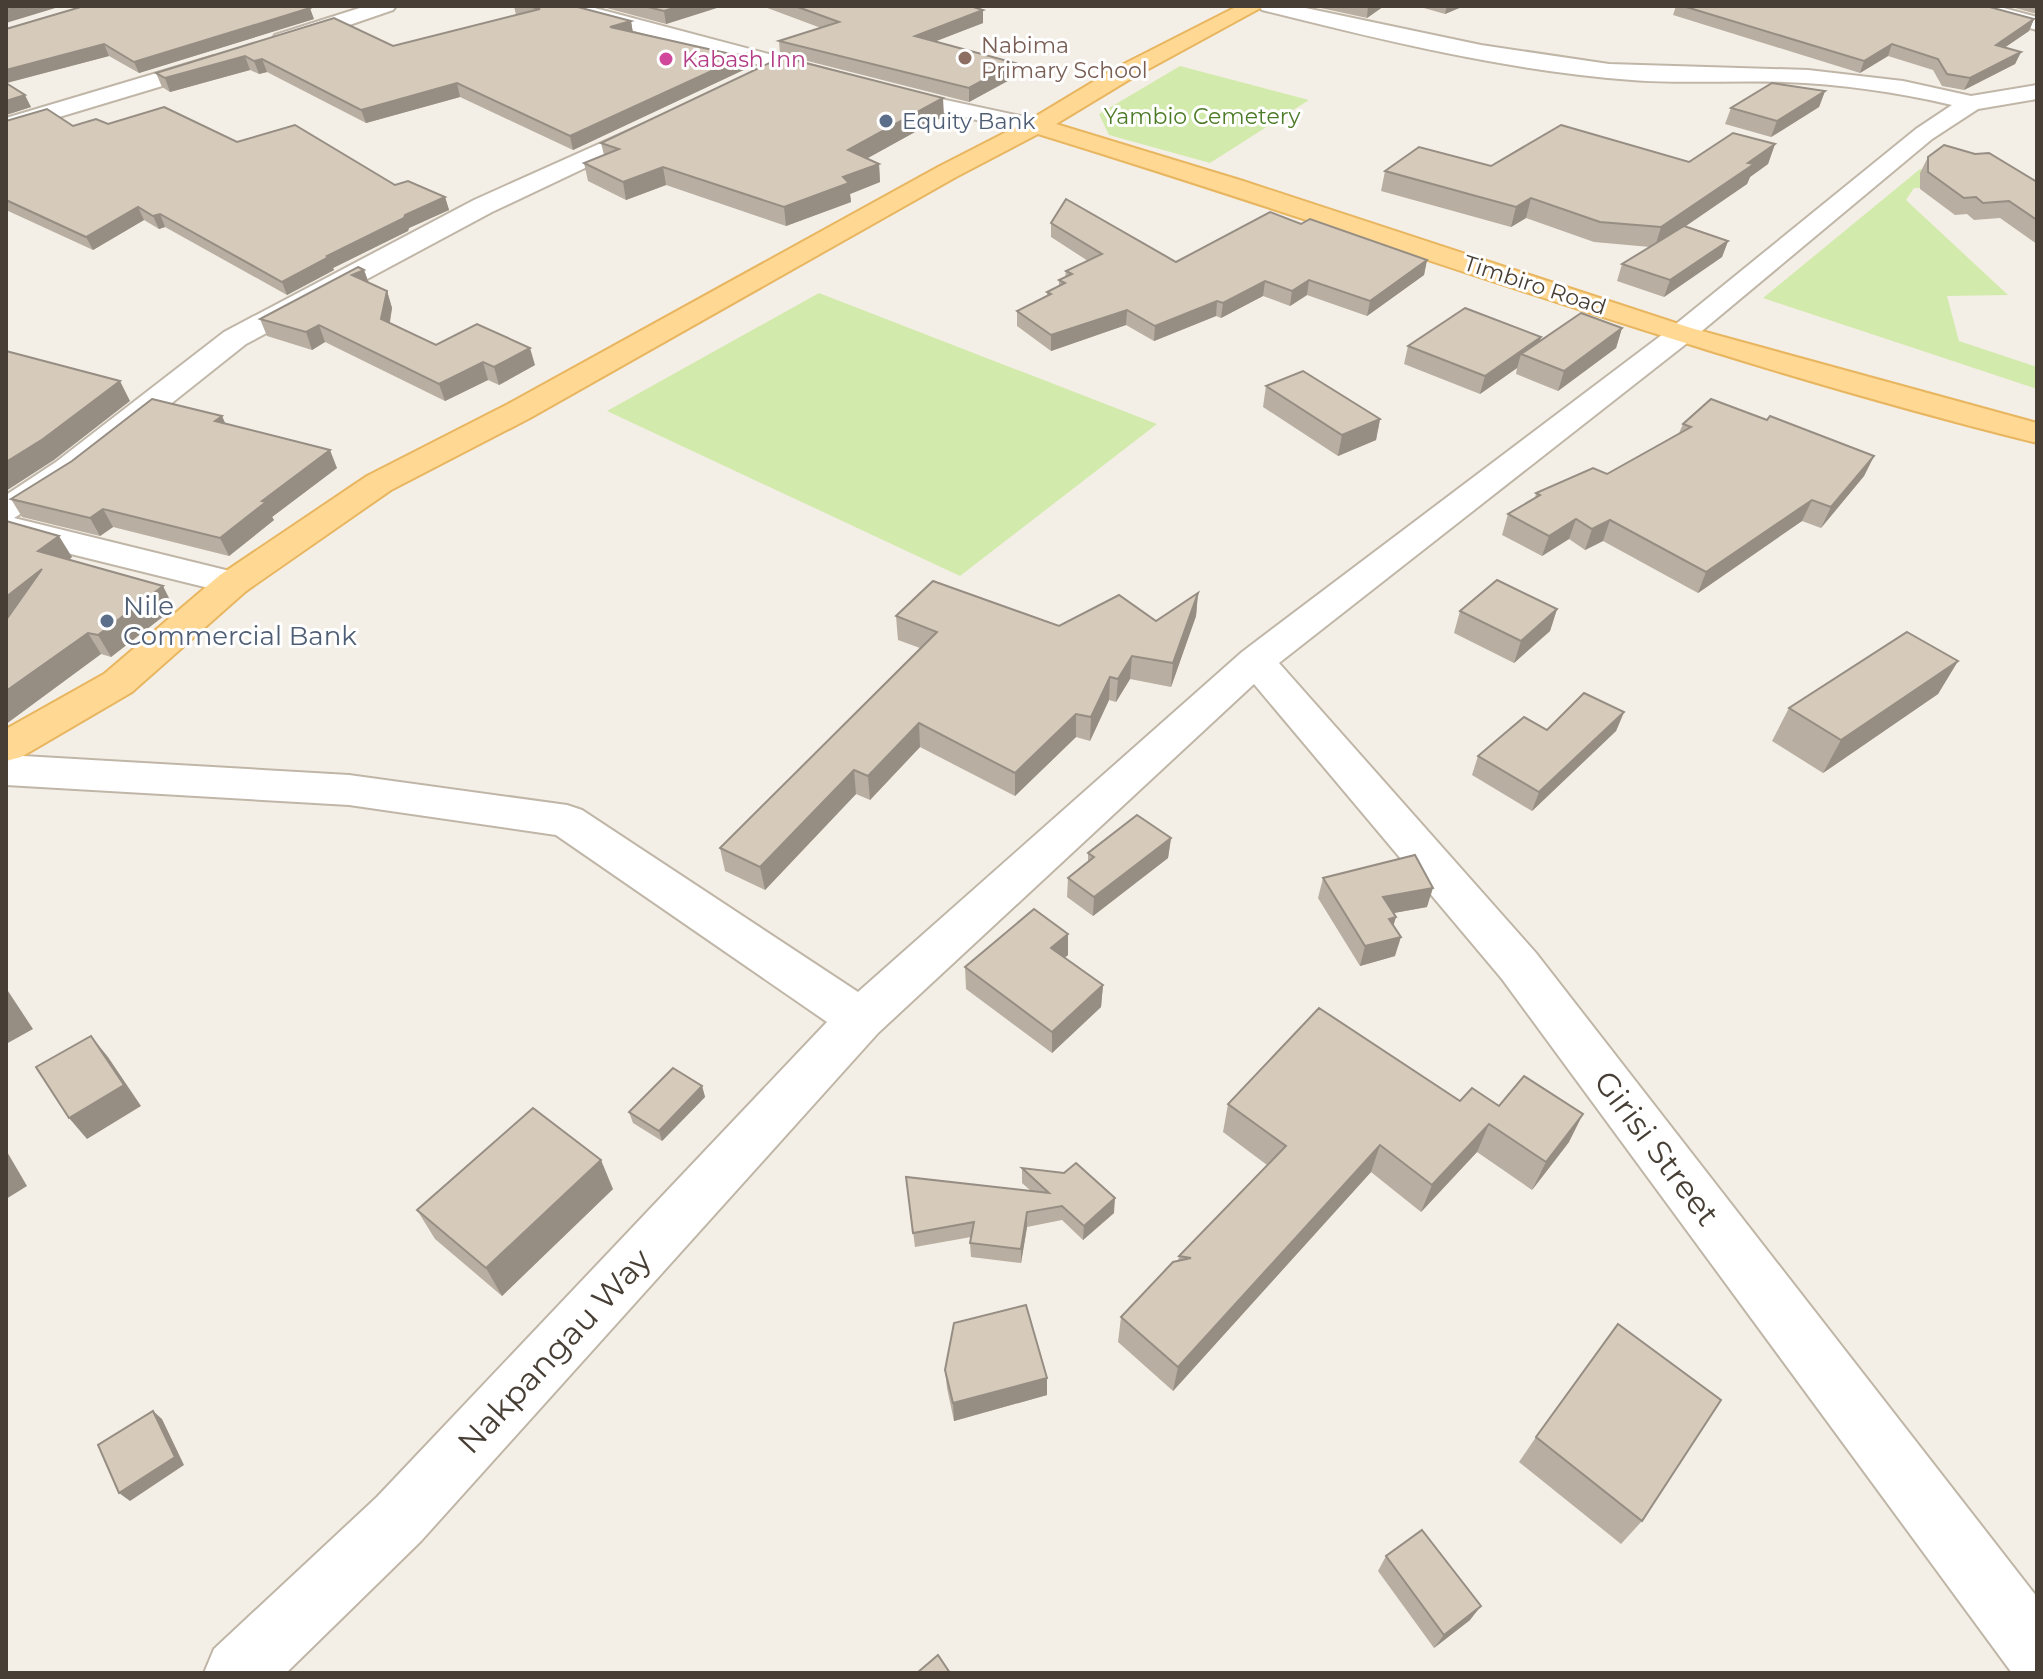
<svg xmlns="http://www.w3.org/2000/svg" width="2043" height="1679" font-family="Montserrat,sans-serif">
<style>
.green{fill:#d3eaad}
.lines{fill:none;stroke-linecap:round;stroke-linejoin:round}
.minor-casing{stroke:#c0b6a8;stroke-width:4}
.major-casing{stroke:#e8b660;stroke-width:4}
.minor{fill:#fff;fill-rule:evenodd}
.major{fill:#ffd994;fill-rule:evenodd}
.wall{fill:#b8aea1}
.shaded-wall{fill:#968d83}
.building{fill:#d6cabb;stroke:#968d83;stroke-width:2}
.education-dot{fill:#8d6e63;stroke:#fff;stroke-width:3}
.hotel-dot{fill:#d1479c;stroke:#fff;stroke-width:3}
.service-dot{fill:#5c6f8a;stroke:#fff;stroke-width:3}
.labels{text-anchor:middle;dominant-baseline:central;stroke-width:6;stroke-linejoin:round;paint-order:stroke}
.far-education-label{font-size:22px;fill:#785e54;stroke:#fff;text-anchor:start}
.far-hotel-label{font-size:22px;fill:#b23c85;stroke:#fff;text-anchor:start}
.far-park-label{font-size:22px;fill:#4c7b26;stroke:#fff}
.far-service-label{font-size:22px;fill:#4e5e75;stroke:#fff;text-anchor:start}
.far-street-label{font-size:22px;fill:#473f35;stroke:#fff}
.service-label{font-size:26px;fill:#4e5e75;stroke:#fff;text-anchor:start}
.near-street-label{font-size:32px;fill:#473f35;stroke:#fff}
</style>
<rect width="100%" height="100%" fill="#f4efe6"/>
<g class="green">
<polygon points="1180,66 1309,100 1210,163 1109,135 1099,114"/>
<polygon points="1920,169 1936,174 1952,188 1914,188 1906,200 2008,295 1947,296 1959,341 2037,367 2037,389 1763,298"/>
<polygon points="819,293 1157,424 960,576 607,411"/>
</g>
<g class="lines">
<defs>
<g id="minor">
<polygon points="366,6 396,6 393,10 291,45 283,46 272,40 275,35"/>
<polygon points="553,6 587,6 927,96 1044,121 1048,126 1044,131 1036,133 917,107 556,10"/>
<path d="M1259,6h37l185,39 128,19 199,6 95,11 68,15 66,-11v14l-59,10 -46,30 -241,201 -412,323 257,290 501,644v76h-25l-510,-694 -248,-295 -376,349 -457,508 -135,132h-82l10,-24 163,-152 450,-475 -271,-187 -207,-30 -343,-20v-30l343,20 218,30 15,5 276,182 384,-340 429,-324 245,-199 36,-24c-55,-13 -112,-21 -168,-23 -51,-2 -102,2 -152,-2 -124,-9 -250,-40 -370,-70z"/>
<polygon points="1963,6 1996,6 2037,17 2037,30 1966,10"/>
<polygon points="214,56 225,63 222,68 6,133 6,118"/>
<polygon points="657,118 665,120 669,125 665,130 492,212 246,344 80,476 14,518 246,575 251,583 246,591 233,594 6,538 6,495 56,462 224,332 474,200"/>
</g>
<path id="major" d="M1238,6h26l-132,72 -76,46 187,57 448,147 346,95v20c-339,-84 -666,-207 -999,-309l-82,43 -426,241 -139,72 -145,101 -114,101 -111,65 -15,4v-32l98,-55 116,-99 147,-99 141,-72 430,-237 90,-46 88,-53z"/>
</defs>
<use href="#minor" class="minor-casing"/>
<use href="#major" class="major-casing"/>
<use href="#minor" class="minor"/>
<use href="#major" class="major"/>
</g>
<g class="wall">
<polygon points="514,6 574,6 631,21 633,33 752,66 573,150 460,97 366,123 267,72 259,74 250,70 170,92 162,87 156,73 334,18 393,46 516,15"/>
<polygon points="599,6 723,6 666,24"/>
<polygon points="762,6 970,6 983,23 935,41 1015,77 969,102 780,54 779,41 821,28"/>
<polygon points="1316,6 1384,6 1367,18 1316,7"/>
<polygon points="1417,6 1464,6 1445,14"/>
<polygon points="1676,6 1986,6 2034,19 2029,31 2005,47 2021,52 2015,64 1964,90 1942,86 1933,70 1888,56 1860,73 1673,15"/>
<polygon points="2008,6 2037,6 2037,14"/>
<polygon points="314,19 139,73 109,56 7,83 31,107 6,115 6,29"/>
<polygon points="1825,91 1819,107 1771,137 1725,124 1731,108"/>
<polygon points="944,116 867,158 879,164 880,182 850,194 851,202 786,226 666,185 626,200 588,181 584,163 604,155 601,143"/>
<polygon points="6,121 73,126 108,124 237,142 395,185 445,197 449,210 409,228 408,231 333,268 334,270 287,295 165,227 159,229 144,220 93,250 6,210"/>
<polygon points="1775,144 1768,164 1750,177 1747,184 1686,226 1728,241 1722,257 1664,297 1617,281 1622,264 1650,247 1594,242 1526,218 1511,227 1381,191 1385,171 1491,166 1689,162"/>
<polygon points="1928,157 2037,182 2037,244 2000,218 1974,220 1967,214 1955,215 1920,189 1920,173"/>
<polygon points="1051,223 1176,262 1301,224 1427,260 1424,275 1367,316 1307,295 1290,306 1263,296 1221,318 1216,316 1154,341 1126,325 1051,351 1017,326 1017,311 1047,296 1047,292 1059,286 1059,280 1065,277 1066,271 1088,261 1051,237"/>
<polygon points="364,270 369,283 387,291 392,308 390,323 436,345 535,365 499,385 488,380 445,401 325,342 312,350 267,336 260,319"/>
<polygon points="1622,328 1616,348 1558,391 1516,374 1517,368 1480,394 1404,364 1408,346 1541,337 1540,341"/>
<polygon points="1266,386 1380,419 1376,440 1338,456 1263,407"/>
<polygon points="222,416 225,424 337,468 272,517 274,520 229,556 113,527 100,536 22,517 11,499"/>
<polygon points="1683,424 1874,456 1864,476 1821,528 1802,521 1698,593 1603,541 1585,550 1569,539 1542,556 1502,535 1508,514 1535,498 1536,493 1607,474 1679,433"/>
<polygon points="6,521 72,557 69,560 174,608 111,657 101,654 6,724"/>
<polygon points="1198,593 1196,616 1171,687 1130,679 1116,702 1109,700 1090,741 1076,737 1015,796 920,747 870,800 856,794 765,890 725,871 720,848 920,648 898,640 896,616 1059,626 1156,621"/>
<polygon points="1557,609 1550,631 1514,663 1454,633 1460,611"/>
<polygon points="1958,661 1938,694 1823,773 1772,741 1789,708"/>
<polygon points="1624,712 1616,731 1532,811 1472,775 1478,756 1547,730"/>
<polygon points="1171,838 1168,858 1093,916 1067,897 1068,878 1088,863 1088,853"/>
<polygon points="1323,878 1427,907 1394,913 1396,917 1393,926 1395,956 1360,966 1318,898"/>
<polygon points="1068,955 1064,958 1103,985 1101,1007 1052,1053 966,989 965,967"/>
<polygon points="702,1086 705,1097 662,1141 633,1123 629,1112"/>
<polygon points="1460,1101 1499,1106 1569,1142 1532,1190 1477,1152 1421,1212 1371,1172 1173,1391 1118,1342 1121,1317 1178,1261 1179,1256 1267,1165 1223,1132 1228,1104"/>
<polygon points="1022,1168 1114,1213 1083,1240 1062,1220 1027,1227 1021,1263 971,1257 970,1243 971,1237 915,1247 906,1177 1031,1191 1022,1183"/>
<polygon points="613,1189 502,1296 435,1239 417,1210"/>
<polygon points="945,1370 1047,1378 1047,1395 954,1421 947,1388"/>
<polygon points="1536,1437 1642,1521 1621,1544 1519,1462"/>
<polygon points="1386,1556 1470,1620 1434,1648 1378,1571"/>
</g>
<g class="shaded-wall">
<polygon points="20,6 62,6 6,23 6,10"/>
<polygon points="680,6 723,6 666,24 664,11"/>
<polygon points="1368,6 1384,6 1367,18"/>
<polygon points="1447,6 1464,6 1445,14"/>
<polygon points="310,8 314,19 139,73 134,62"/>
<polygon points="983,10 983,23 916,49 915,36"/>
<polygon points="2034,19 2029,31 1991,57 1996,45"/>
<polygon points="631,21 633,34 610,27"/>
<polygon points="104,44 109,56 6,83 6,70"/>
<polygon points="1892,44 1888,56 1860,73 1864,61"/>
<polygon points="2021,52 2015,64 1964,90 1970,78"/>
<polygon points="751,53 752,66 573,150 570,136"/>
<polygon points="245,56 250,70 170,92 165,78"/>
<polygon points="262,59 267,72 259,74 254,61"/>
<polygon points="1015,63 1015,77 969,102 969,88"/>
<polygon points="457,83 460,97 366,123 361,110"/>
<polygon points="1825,91 1819,107 1771,137 1777,121"/>
<polygon points="25,95 31,107 6,115 6,101"/>
<polygon points="943,98 944,116 850,168 848,150"/>
<polygon points="1775,144 1768,164 1750,177 1747,184 1655,247 1661,227 1748,163"/>
<polygon points="879,164 880,182 850,194 851,202 786,226 784,207 843,177"/>
<polygon points="663,167 666,185 626,200 623,182"/>
<polygon points="445,197 449,210 409,228 408,231 333,268 334,270 287,295 282,282 327,256 405,215"/>
<polygon points="1531,198 1526,218 1511,227 1516,207"/>
<polygon points="138,207 144,220 93,250 86,237"/>
<polygon points="160,214 165,227 159,229 153,216"/>
<polygon points="1728,241 1722,257 1664,297 1670,280"/>
<polygon points="1427,260 1424,275 1367,316 1370,301"/>
<polygon points="364,270 370,287 352,275"/>
<polygon points="1309,280 1307,295 1290,306 1292,291"/>
<polygon points="1265,281 1263,296 1221,318 1223,303"/>
<polygon points="387,291 392,308 387,336 381,319"/>
<polygon points="1217,301 1216,316 1154,341 1155,326"/>
<polygon points="1127,310 1126,325 1051,351 1051,335"/>
<polygon points="319,325 325,342 312,350 306,332"/>
<polygon points="1622,328 1616,348 1558,391 1564,371"/>
<polygon points="1541,337 1536,354 1521,354 1517,368 1480,394 1485,376"/>
<polygon points="530,348 535,365 499,385 494,367"/>
<polygon points="483,362 488,380 445,401 439,384"/>
<polygon points="120,381 130,401 54,460 6,491 6,462"/>
<polygon points="222,416 230,434 215,421"/>
<polygon points="1380,419 1376,440 1338,456 1342,435"/>
<polygon points="330,450 337,468 272,517 274,520 229,556 220,538 262,501"/>
<polygon points="1874,456 1864,476 1821,528 1831,507"/>
<polygon points="1812,500 1802,521 1698,593 1706,572"/>
<polygon points="103,509 113,527 100,536 90,518"/>
<polygon points="1576,519 1569,539 1542,556 1549,536"/>
<polygon points="1610,520 1603,541 1585,550 1592,529"/>
<polygon points="59,536 72,557 51,573 38,551"/>
<polygon points="42,569 6,630 6,597"/>
<polygon points="163,586 174,608 111,657 98,635"/>
<polygon points="1198,593 1196,616 1171,687 1173,663"/>
<polygon points="1557,609 1550,631 1514,663 1521,641"/>
<polygon points="88,633 101,654 6,724 6,691"/>
<polygon points="1132,656 1130,679 1116,702 1118,679"/>
<polygon points="1958,661 1938,694 1823,773 1841,740"/>
<polygon points="1110,677 1109,700 1090,741 1091,717"/>
<polygon points="1624,712 1616,731 1532,811 1539,792"/>
<polygon points="1076,714 1076,737 1015,796 1015,773"/>
<polygon points="919,723 920,747 870,800 868,776"/>
<polygon points="854,770 856,794 765,890 760,867"/>
<polygon points="1171,838 1168,858 1093,916 1094,897"/>
<polygon points="1433,888 1427,907 1377,916 1383,897"/>
<polygon points="1396,917 1390,936 1389,919"/>
<polygon points="1068,934 1068,955 1050,970 1051,948"/>
<polygon points="1401,937 1395,956 1360,966 1365,946"/>
<polygon points="1103,985 1101,1007 1052,1053 1052,1032"/>
<polygon points="6,988 33,1029 6,1044"/>
<polygon points="91,1036 108,1057 141,1106 87,1139 69,1118"/>
<polygon points="702,1086 705,1097 662,1141 659,1131"/>
<polygon points="1583,1114 1569,1142 1532,1190 1546,1162"/>
<polygon points="1489,1124 1477,1152 1421,1212 1432,1185"/>
<polygon points="1380,1145 1371,1172 1173,1391 1178,1367"/>
<polygon points="6,1150 27,1186 6,1199"/>
<polygon points="601,1160 613,1189 502,1296 486,1268"/>
<polygon points="1115,1198 1114,1213 1083,1240 1084,1226"/>
<polygon points="1027,1212 1027,1227 1021,1263 1021,1249"/>
<polygon points="1047,1378 1047,1395 954,1421 953,1403"/>
<polygon points="153,1411 162,1419 184,1465 130,1501 119,1493"/>
<polygon points="1481,1606 1470,1620 1434,1648 1444,1635"/>
</g>
<g class="building">
<polygon points="6,6 20,6 6,10"/>
<polygon points="84,6 307,6 310,8 134,62 104,44 6,70 6,29"/>
<polygon points="528,6 574,6 631,21 610,27 735,55 751,53 570,136 457,83 361,110 262,59 254,61 245,56 165,78 156,73 334,18 393,46 540,9"/>
<polygon points="644,6 680,6 664,11"/>
<polygon points="795,6 970,6 983,10 915,36 1015,63 969,88 779,41 839,22"/>
<polygon points="1683,6 1986,6 2034,19 1996,45 2021,52 1970,78 1947,74 1938,59 1892,44 1864,61"/>
<polygon points="782,57 943,98 848,150 879,164 843,177 849,183 784,207 663,167 623,182 584,163 619,149 601,143"/>
<polygon points="6,83 25,95 6,101"/>
<polygon points="1772,83 1825,91 1777,121 1731,108"/>
<polygon points="164,107 237,142 295,125 395,185 408,181 445,197 405,215 404,218 327,256 329,257 282,282 160,214 153,216 138,207 86,237 6,200 6,121 47,109 73,126 96,119 108,124"/>
<polygon points="1561,125 1689,162 1733,133 1775,144 1748,163 1754,164 1661,227 1600,222 1531,198 1516,207 1385,171 1419,147 1491,166"/>
<polygon points="1944,145 1975,154 1989,153 2037,182 2037,220 2009,201 1983,203 1976,197 1964,198 1928,172 1928,157"/>
<polygon points="1066,199 1176,262 1270,212 1301,224 1310,219 1427,260 1370,301 1309,280 1292,291 1265,281 1223,303 1217,301 1155,326 1127,310 1051,335 1017,311 1051,294 1047,292 1065,283 1059,280 1072,274 1066,271 1102,254 1051,223"/>
<polygon points="1684,226 1728,241 1670,280 1622,264"/>
<polygon points="358,267 364,270 352,275 387,291 381,319 436,345 477,324 530,348 494,367 483,362 439,384 319,325 306,332 260,319"/>
<polygon points="1465,308 1541,337 1485,376 1408,346"/>
<polygon points="1581,313 1622,328 1564,371 1521,354"/>
<polygon points="6,351 120,381 43,439 6,462"/>
<polygon points="1303,371 1380,419 1342,435 1266,386"/>
<polygon points="152,399 222,416 215,421 330,450 262,501 266,502 220,538 103,509 90,518 11,499 72,461"/>
<polygon points="1711,399 1767,420 1770,416 1874,456 1831,507 1812,500 1706,572 1610,520 1592,529 1576,519 1549,536 1508,514 1540,495 1536,493 1593,468 1607,474 1691,427 1683,424"/>
<polygon points="6,521 59,536 38,551 163,586 98,635 88,633 6,691 6,620 42,569 6,597"/>
<polygon points="1497,580 1557,609 1521,641 1460,611"/>
<polygon points="933,581 1059,626 1119,595 1156,621 1198,593 1173,663 1132,656 1118,679 1110,677 1091,717 1076,714 1015,773 919,723 868,776 854,770 760,867 720,848 937,632 896,616"/>
<polygon points="1907,632 1958,661 1841,740 1789,708"/>
<polygon points="1584,693 1624,712 1539,792 1478,756 1524,717 1547,730"/>
<polygon points="1137,815 1171,838 1094,897 1068,878 1094,857 1088,853"/>
<polygon points="1415,855 1433,888 1383,897 1396,917 1389,919 1401,937 1365,946 1323,878"/>
<polygon points="1034,909 1068,934 1051,948 1103,985 1052,1032 965,967"/>
<polygon points="1319,1008 1460,1101 1472,1088 1499,1106 1524,1076 1583,1114 1546,1162 1489,1124 1432,1185 1380,1145 1178,1367 1121,1317 1173,1262 1191,1258 1179,1256 1286,1146 1228,1104"/>
<polygon points="91,1036 124,1085 69,1118 36,1067"/>
<polygon points="673,1068 702,1086 659,1131 629,1112"/>
<polygon points="533,1108 601,1160 486,1268 417,1210"/>
<polygon points="1076,1163 1115,1198 1084,1226 1062,1206 1027,1212 1021,1249 970,1243 974,1222 913,1233 906,1177 1049,1193 1022,1168 1064,1173"/>
<polygon points="1026,1305 1047,1378 953,1403 945,1370 954,1323"/>
<polygon points="1618,1324 1721,1400 1642,1521 1536,1437"/>
<polygon points="153,1411 175,1457 119,1493 98,1445"/>
<polygon points="1422,1530 1481,1606 1444,1635 1386,1556"/>
<polygon points="938,1655 950,1673 917,1673"/>
</g>
<circle class="education-dot" cx="965" cy="58" r="8"/>
<circle class="hotel-dot" cx="666" cy="59" r="8"/>
<g class="service-dot">
<circle cx="886" cy="121" r="8"/>
<circle cx="107" cy="621" r="8"/>
</g>
<g class="labels">
<g class="far-education-label">
<text x="981" y="45">Nabima<tspan x="981" dy="25">Primary School</tspan></text>
</g>
<g class="far-hotel-label">
<text x="682" y="59">Kabash Inn</text>
</g>
<g class="far-park-label">
<text x="1202" y="116">Yambio Cemetery</text>
</g>
<g class="far-service-label">
<text x="902" y="121">Equity Bank</text>
</g>
<g class="far-street-label">
<text transform="translate(1535 285) rotate(18)">Timbiro Road</text>
</g>
<g class="service-label">
<text x="123" y="606">Nile<tspan x="123" dy="30">Commercial Bank</tspan></text>
</g>
<g class="near-street-label">
<text transform="translate(1657 1148) rotate(53)">Girisi Street</text>
<text transform="translate(554 1351) rotate(-47)">Nakpangau Way</text>
</g>
</g>
<rect width="2043" height="1679" fill="none" stroke="#473f35" stroke-width="16"/>
</svg>
